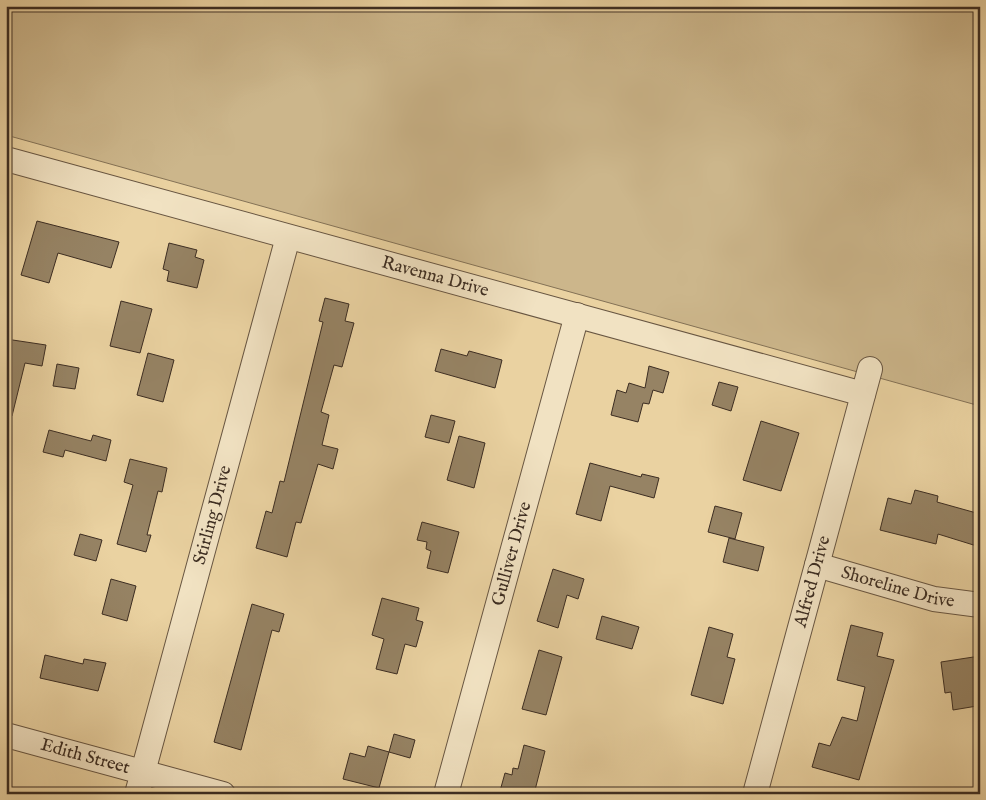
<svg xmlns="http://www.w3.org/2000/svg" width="986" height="800" font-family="'IM FELL English',serif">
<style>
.green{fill:#ccb68b;stroke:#847256}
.building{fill:#968364;stroke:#3c2d22}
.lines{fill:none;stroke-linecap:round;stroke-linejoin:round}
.minor-casing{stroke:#685642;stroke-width:26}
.minor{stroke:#f1e2c2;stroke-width:24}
.labels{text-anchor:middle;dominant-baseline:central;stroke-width:4.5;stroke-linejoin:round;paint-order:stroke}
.street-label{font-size:18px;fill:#3c2d22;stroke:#f1e2c2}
</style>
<rect width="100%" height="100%" fill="#ead2a1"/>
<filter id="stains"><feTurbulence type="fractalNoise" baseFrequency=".004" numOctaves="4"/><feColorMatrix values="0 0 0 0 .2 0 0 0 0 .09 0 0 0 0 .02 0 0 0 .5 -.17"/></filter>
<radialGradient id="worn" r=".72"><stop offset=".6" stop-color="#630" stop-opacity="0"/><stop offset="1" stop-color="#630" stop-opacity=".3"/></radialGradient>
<polygon class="green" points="6,6 980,6 980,406 6,135"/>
<g class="building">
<polygon points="37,221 119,242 111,268 58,253 49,283 21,275"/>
<polygon points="169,243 197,250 195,257 204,260 197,288 167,281 169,271 163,269"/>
<polygon points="325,298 349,304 345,321 354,323 342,367 334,365 321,412 329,415 322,445 338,449 333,469 318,464 301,523 296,522 287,557 256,548 266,511 272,513 280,481 284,482 323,322 319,321"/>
<polygon points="121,301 152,309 140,353 110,346"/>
<polygon points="6,339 46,345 42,366 25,363 12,416 6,415"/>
<polygon points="441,349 467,356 469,351 502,360 495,388 435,371"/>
<polygon points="148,353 174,360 163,402 137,395"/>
<polygon points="57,364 79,368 75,389 53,386"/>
<polygon points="649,366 669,372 663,393 653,390 649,404 643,403 638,422 611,415 617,390 626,393 629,383 645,388"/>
<polygon points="719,382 738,387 731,411 712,405"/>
<polygon points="431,415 455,421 449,443 425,437"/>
<polygon points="761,421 799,433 781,491 743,480"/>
<polygon points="49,430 91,441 93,435 111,440 106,461 65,450 63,457 43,452"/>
<polygon points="459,436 485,443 474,488 447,480"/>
<polygon points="130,459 167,468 162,492 158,491 147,535 151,535 146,552 117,544 133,485 124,482"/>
<polygon points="590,463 641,477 642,474 659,478 654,498 610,486 601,521 576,514"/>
<polygon points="915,490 938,496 937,502 980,514 980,547 938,534 936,544 880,530 888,498 911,504"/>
<polygon points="715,506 742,513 735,539 708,532"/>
<polygon points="422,522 459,532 448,573 427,568 431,551 426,549 427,542 417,540"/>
<polygon points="80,534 102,540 96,561 74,555"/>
<polygon points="729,538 764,547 758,571 723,562"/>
<polygon points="553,569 584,579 578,599 567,595 558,628 537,621"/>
<polygon points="111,579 136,586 127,621 102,614"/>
<polygon points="382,598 419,608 416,620 423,622 416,647 405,644 397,674 376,669 384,639 372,635"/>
<polygon points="252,604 284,614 279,632 272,630 241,750 214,742"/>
<polygon points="602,616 639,627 632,649 596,639"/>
<polygon points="851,625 883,633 877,656 894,660 859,780 812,767 819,743 830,746 842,717 857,721 865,687 837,680"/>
<polygon points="709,627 733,634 727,657 735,659 723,704 691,695"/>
<polygon points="539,650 562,657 546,715 522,709"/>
<polygon points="45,655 83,664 84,659 106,663 98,691 40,678"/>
<polygon points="980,656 980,688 975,689 977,706 953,710 951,692 945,693 941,662"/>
<polygon points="394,734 415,740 410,758 389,752"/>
<polygon points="524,745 545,751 534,794 510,794 500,791 505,773 512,775 513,768 518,769"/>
<polygon points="368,746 389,752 379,788 343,779 350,753 365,757"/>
</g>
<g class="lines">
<defs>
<g id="minor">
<path id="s1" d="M6,159l857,235"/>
<path id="s2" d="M817,565l117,34 46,6"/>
<path id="s3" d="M6,735l217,59"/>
<path id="s4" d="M137,794l151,-557"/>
<path id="s5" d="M446,794l131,-479"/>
<path id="s6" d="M755,794l115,-425"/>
</g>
</defs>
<use href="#minor" class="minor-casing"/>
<use href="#minor" class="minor"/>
</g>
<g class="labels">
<g class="street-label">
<text stroke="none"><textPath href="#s1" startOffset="445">Ravenna Drive</textPath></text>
<text stroke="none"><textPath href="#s4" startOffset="289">Stirling Drive</textPath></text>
<text stroke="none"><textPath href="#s5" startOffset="249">Gulliver Drive</textPath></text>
<text stroke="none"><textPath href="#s6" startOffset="220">Alfred Drive</textPath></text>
<text stroke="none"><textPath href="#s2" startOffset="84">Shoreline Drive</textPath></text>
<text stroke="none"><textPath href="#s3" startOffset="82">Edith Street</textPath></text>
</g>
</g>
<rect width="986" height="800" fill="none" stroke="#ead2a1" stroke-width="25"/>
<rect x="8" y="8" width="971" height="785" fill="none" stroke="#3c2d22" stroke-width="2.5"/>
<rect x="12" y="12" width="961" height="775" fill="none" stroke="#3c2d22"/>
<rect width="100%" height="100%" filter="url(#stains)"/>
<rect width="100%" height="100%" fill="url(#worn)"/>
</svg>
